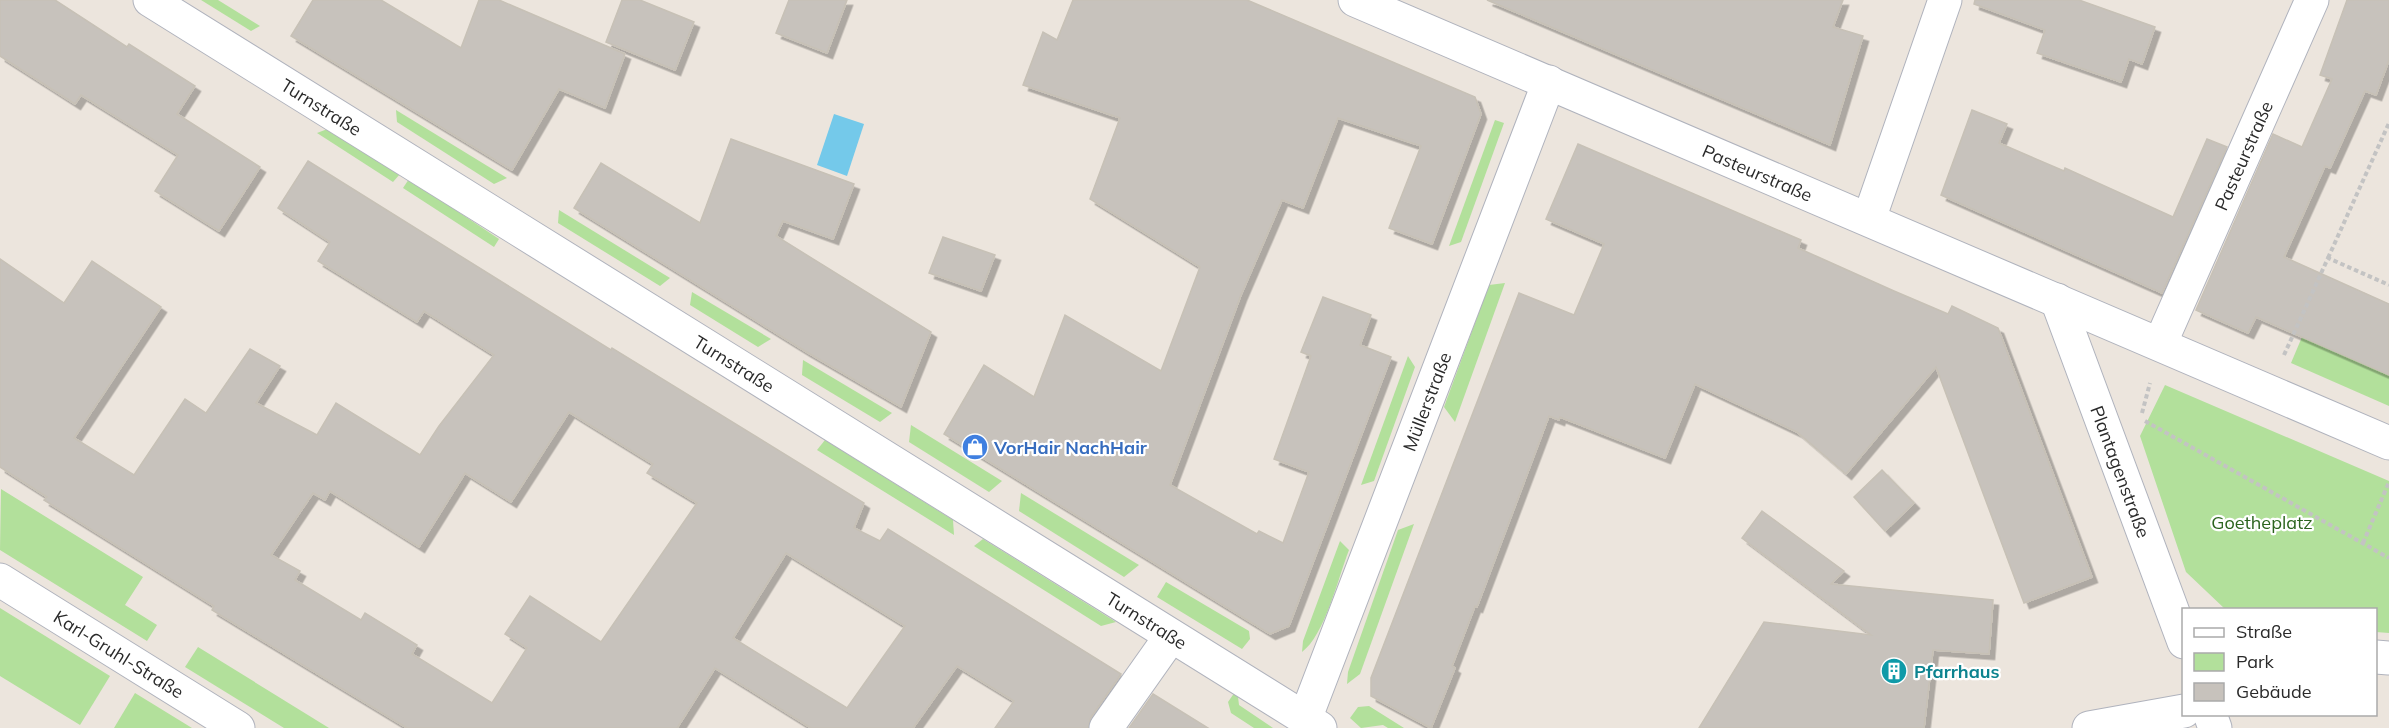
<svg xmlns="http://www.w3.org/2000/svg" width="2389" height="728" font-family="Mulish,sans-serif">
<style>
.green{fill:#b2e09b}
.water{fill:#74c9ea}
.building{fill:#c7c2bc;stroke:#c7c1b6;stroke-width:1.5;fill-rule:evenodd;filter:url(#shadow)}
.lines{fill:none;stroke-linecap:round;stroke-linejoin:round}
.minor-casing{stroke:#b0b3bd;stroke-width:35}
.path{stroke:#c3c3c3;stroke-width:4;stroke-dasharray:4.5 3;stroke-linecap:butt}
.minor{stroke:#fff;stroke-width:33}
.labels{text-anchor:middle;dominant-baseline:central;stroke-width:4.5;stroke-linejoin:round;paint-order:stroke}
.street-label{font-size:18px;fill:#2a2a2a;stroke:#fff}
.shop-label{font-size:18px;font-weight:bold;fill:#366cbe;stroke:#fff;text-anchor:start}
.park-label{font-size:18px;fill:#2b641d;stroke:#fff}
.culture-label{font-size:18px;font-weight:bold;fill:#0d838f;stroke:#fff;text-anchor:start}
</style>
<defs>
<filter id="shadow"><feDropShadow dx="5.5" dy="5.5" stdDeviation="0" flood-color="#0004"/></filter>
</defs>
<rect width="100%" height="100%" fill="#ece5dd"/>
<g class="green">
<polygon points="201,0 218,0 260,26 251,31"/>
<polygon points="396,110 507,178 494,184 397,122"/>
<polygon points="1495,120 1504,123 1461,242 1449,246"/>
<polygon points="330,128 400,174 393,182 317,133"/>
<polygon points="409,179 499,239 494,247 403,188"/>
<polygon points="559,210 670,278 660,286 558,223"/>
<polygon points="1505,283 1455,422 1444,407 1489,285"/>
<polygon points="692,292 771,339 758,347 690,305"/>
<polygon points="2302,337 2389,375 2389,406 2291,363"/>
<polygon points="1408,356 1415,367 1374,481 1361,485"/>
<polygon points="803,360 892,413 880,422 802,375"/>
<polygon points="2165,385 2389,481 2389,633 2376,632 2376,610 2225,609 2186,572 2140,436"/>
<polygon points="911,425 1002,481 989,492 909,442"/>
<polygon points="825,440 953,520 954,535 817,450"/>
<polygon points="1,489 143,577 125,605 157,625 147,641 0,550"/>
<polygon points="1021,493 1139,565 1124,577 1019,511"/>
<polygon points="1414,524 1360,674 1347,684 1348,672 1398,530"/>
<polygon points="983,539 1116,622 1101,626 974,546"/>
<path d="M1340,541l9,9c-11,28 -24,85 -47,102l1,-11z"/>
<polygon points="1166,582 1249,631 1250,639 1242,649 1157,597"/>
<polygon points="0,608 110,676 80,725 0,676"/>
<polygon points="198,647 329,728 284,728 185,667"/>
<polygon points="1237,689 1239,705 1273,728 1254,728 1231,713 1228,702"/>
<polygon points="135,693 192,728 114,728"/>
<polygon points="1369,706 1404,728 1388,728 1383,725 1361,728 1350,718 1358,707"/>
</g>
<polygon class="water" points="834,114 864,124 847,176 817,165"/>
<g class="building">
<polygon points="0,0 55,0 127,47 129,44 195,86 177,114 260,167 219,231 155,191 178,155 81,95 75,104 0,56"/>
<polygon points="313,0 381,0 461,48 479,0 499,0 625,54 605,108 559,89 512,170 291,36"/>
<polygon points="622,0 640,0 694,22 675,70 606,42"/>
<polygon points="789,0 847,0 827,53 776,33"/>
<polygon points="1073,0 1247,0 1475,97 1481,114 1432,244 1389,228 1421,146 1338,118 1303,208 1282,200 1241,295 1170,485 1257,534 1259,531 1283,543 1309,472 1274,459 1311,356 1301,352 1323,297 1371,315 1360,345 1391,357 1289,626 1270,634 944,434 984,365 1034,397 1065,315 1161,371 1200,267 1090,199 1120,118 1023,85 1043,32 1057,40"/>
<polygon points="1487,0 1843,0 1833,27 1863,36 1830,145"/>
<polygon points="1975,0 2079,0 2155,27 2142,64 2129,59 2121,82 2037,53 2045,30 1974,4"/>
<polygon points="2347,0 2389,0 2389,60 2376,95 2365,91 2330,168 2325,166 2284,257 2389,304 2389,375 2256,317 2248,333 2196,310 2273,134 2302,147 2332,79 2320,75"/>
<polygon points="1972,110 2007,124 1999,143 2064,171 2065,168 2173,217 2207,139 2227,147 2162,293 1941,195"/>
<polygon points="731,139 854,184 833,239 783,221 776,236 931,332 901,407 805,351 574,208 601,163 700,223"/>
<polygon points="1578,144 1801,240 1798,248 1894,291 1948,314 1952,306 1998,328 2092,577 2024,603 1936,367 1846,474 1797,432 1695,384 1665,458 1560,417 1559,420 1549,416 1477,607 1475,606 1452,666 1455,668 1431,728 1371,696 1371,678 1519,293 1574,315 1604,244 1546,219"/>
<path d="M308,161l303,189 1,-2 252,155 -10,25 26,13 8,-12 233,145 -30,43 -3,11h-93l19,-27 -57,-35 -44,62h-102l-96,-60 -38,60h-270l-195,-118 2,-4 -170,-106 3,-3 -47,-30v-208l64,44 28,-42 69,46 -87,131 60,37 51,-76 21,14 44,-64 30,17 -24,37 61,32 19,-32 84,52 19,-29 55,-71 -70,-44 -7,11 -99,-61 12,-19 -52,-34zM569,412l84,52 -6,9 50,30 -96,139 -71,-46 -25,38 22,14 -35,55 -80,-49 5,-9 -52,-32 -4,7 -66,-40 5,-9 -29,-16 42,-62 12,7 5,-9 89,56 46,-74 46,29zM786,553l119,73 -58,82 -114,-70z"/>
<polygon points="943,237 995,255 981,291 929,273"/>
<polygon points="1882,470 1914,503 1885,531 1854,497"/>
<polygon points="1762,511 1844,571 1831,584 1993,600 1989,654 1933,650 1924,728 1699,728 1764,622 1871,635 1742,538"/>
<polygon points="1153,694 1208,728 1129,728"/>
</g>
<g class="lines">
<defs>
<g id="minor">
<path id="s1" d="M150,0l1170,728"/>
<path id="s2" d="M1355,0l1034,443"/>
<polyline points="1869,219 1945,0"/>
<path id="s3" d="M2057,300l127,342"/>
<path id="s4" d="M2160,344l152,-344"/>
<path id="s5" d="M0,580l238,148"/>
<polyline points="2376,657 2389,658"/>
<polyline points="2210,714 2215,728"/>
<path id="s6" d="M1305,719l244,-637"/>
<polyline points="1106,728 1171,636"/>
<polyline points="2089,728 2184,711"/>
</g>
</defs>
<use href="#minor" class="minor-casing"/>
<g class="path">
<polyline points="2328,258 2389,123"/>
<polyline points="2284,355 2328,258 2389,285"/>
<polyline points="2142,413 2150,383"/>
<polyline points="2145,421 2389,558"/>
<polyline points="2363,543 2389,482"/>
</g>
<use href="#minor" class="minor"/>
</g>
<defs>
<symbol id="shop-disc" viewBox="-11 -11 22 22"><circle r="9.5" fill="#3f7fe0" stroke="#fff"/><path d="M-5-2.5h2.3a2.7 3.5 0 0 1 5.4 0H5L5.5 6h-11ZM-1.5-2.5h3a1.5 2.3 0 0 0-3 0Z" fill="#fff"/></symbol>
<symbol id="building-disc" viewBox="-11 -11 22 22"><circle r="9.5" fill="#0f9aa8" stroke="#fff"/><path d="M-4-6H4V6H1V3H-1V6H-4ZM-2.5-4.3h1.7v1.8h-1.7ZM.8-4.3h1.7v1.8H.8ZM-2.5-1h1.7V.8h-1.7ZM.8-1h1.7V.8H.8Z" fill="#fff"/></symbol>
</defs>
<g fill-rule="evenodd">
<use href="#shop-disc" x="960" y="432" width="30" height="30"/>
<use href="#building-disc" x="1879" y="656" width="30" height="30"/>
</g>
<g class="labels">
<g class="street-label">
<text stroke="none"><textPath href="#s1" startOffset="202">Turnstraße</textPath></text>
<text stroke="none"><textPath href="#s4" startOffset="206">Pasteurstraße</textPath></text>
<text stroke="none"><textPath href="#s2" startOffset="438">Pasteurstraße</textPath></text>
<text stroke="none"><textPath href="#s1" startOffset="688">Turnstraße</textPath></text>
<text stroke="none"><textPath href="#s6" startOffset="340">Müllerstraße</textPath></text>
<text stroke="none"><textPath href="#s3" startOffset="183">Plantagenstraße</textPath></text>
<text stroke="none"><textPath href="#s1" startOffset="1174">Turnstraße</textPath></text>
<text stroke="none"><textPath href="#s5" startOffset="140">Karl-Gruhl-Straße</textPath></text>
</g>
<g class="shop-label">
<text x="994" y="447">VorHair NachHair</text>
</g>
<g class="park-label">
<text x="2262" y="522">Goetheplatz</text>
</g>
<g class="culture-label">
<text x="1914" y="671">Pfarrhaus</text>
</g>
</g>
<rect x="2182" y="608" width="195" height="108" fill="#ffffff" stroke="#aaaaaa" stroke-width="1.5"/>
<rect x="2194" y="628" width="30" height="9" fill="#ffffff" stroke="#aaaaaa" stroke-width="1.5"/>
<text x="2236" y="638" font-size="18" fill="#2a2a2a">Straße</text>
<rect x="2194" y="653" width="30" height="18" fill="#b2e09b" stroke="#aaaaaa" stroke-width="1.5"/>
<text x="2236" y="668" font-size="18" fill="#2a2a2a">Park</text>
<rect x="2194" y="683" width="30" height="18" fill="#c7c2bc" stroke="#aaaaaa" stroke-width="1.5"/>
<text x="2236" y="698" font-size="18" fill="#2a2a2a">Gebäude</text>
</svg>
